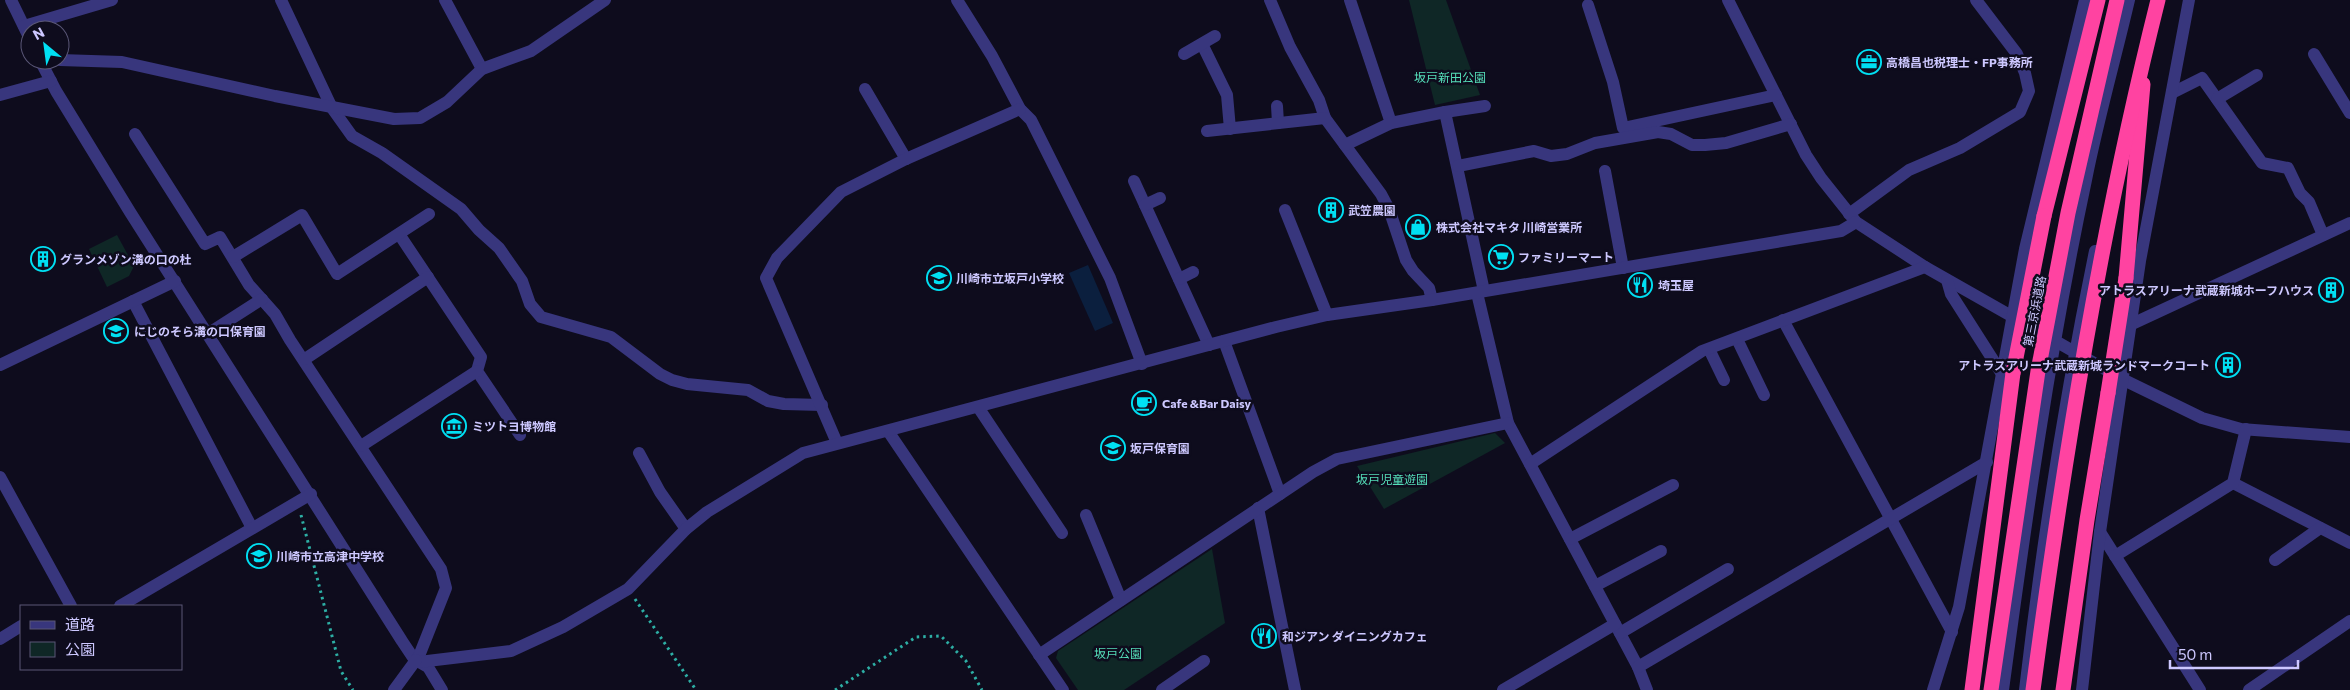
<svg xmlns="http://www.w3.org/2000/svg" width="2350" height="690" font-family="Commissioner,'Noto Sans JP',sans-serif">
<style>
.green{fill:#0f2726}
.water{fill:#0b1f3e}
.lines{fill:none;stroke-linecap:round;stroke-linejoin:round}
.path{stroke:#2daea4;stroke-width:3;stroke-dasharray:2.5 4;stroke-linecap:butt}
.minor{stroke:#38367d;stroke-width:12}
.highway{stroke:#ff43a1;stroke-width:15}
.highway-bridge{stroke:#ff43a1;stroke-width:15}
.labels{text-anchor:middle;dominant-baseline:central;stroke-width:5;stroke-linejoin:round;paint-order:stroke}
.poi-label{font-size:12px;font-weight:bold;fill:#cdc8ff;stroke:#0e0c1d;text-anchor:start}
.park-label{font-size:12px;fill:#55deb9;stroke:#0e0c1d}
.street-label{font-size:12px;fill:#cdc8ff;stroke:#0e0c1d}
</style>
<rect width="100%" height="100%" fill="#0e0c1d"/>
<g class="green">
<polygon points="1409,0 1446,0 1480,95 1435,105"/>
<polygon points="117,235 134,266 129,276 107,287 89,249"/>
<polygon points="1495,433 1505,443 1384,509 1357,466"/>
<polygon points="1212,549 1225,623 1124,690 1078,690 1056,658 1058,651"/>
</g>
<polygon class="water" points="1088,265 1113,323 1095,331 1069,273"/>
<g class="lines">
<g class="path">
<polyline points="301,515 341,671 353,690"/>
<polyline points="635,599 696,690"/>
<polyline points="835,690 916,637 941,636 966,661 982,690"/>
</g>
<g class="minor">
<polyline points="11,0 30,39"/>
<polyline points="281,0 332,108 352,136 382,153 461,209 479,230 499,248 522,281 530,304 541,317 611,337 660,374 672,380 687,384 748,390 768,401 784,404 822,405"/>
<polyline points="445,0 482,69"/>
<polyline points="957,0 992,56 1020,109 1031,120 1110,278 1142,364"/>
<polyline points="1270,0 1290,47 1319,100 1325,118 1381,194 1389,209 1406,260 1413,271 1429,288 1432,300"/>
<polyline points="1350,0 1391,123"/>
<polyline points="1728,0 1806,155 1821,178 1856,222 1925,267 2124,380 2202,418 2241,429 2350,437"/>
<polyline points="1588,5 1613,82 1623,128 1776,95"/>
<polyline points="24,26 112,0"/>
<polyline points="1202,44 1227,95 1230,129"/>
<polyline points="1184,54 1215,36"/>
<polyline points="2314,54 2350,113"/>
<polyline points="40,60 56,91 130,212 402,641 414,659 428,667 442,690"/>
<polyline points="60,60 122,62 275,96 394,119 420,118 447,102 482,69 531,51 605,0"/>
<polyline points="865,89 906,159"/>
<polyline points="2172,93 2202,78 2262,163 2288,168 2300,193 2309,202 2323,235"/>
<polyline points="0,95 51,81"/>
<polyline points="2217,99 2257,75"/>
<polyline points="1277,106 1278,123"/>
<polyline points="1445,112 1485,106"/>
<polyline points="1207,131 1325,118"/>
<polyline points="135,134 205,244 220,237 249,285 275,314 290,340 441,569 446,588 417,661"/>
<polyline points="1345,145 1391,123 1445,112 1484,291"/>
<polyline points="1458,166 1534,151 1551,156 1567,154 1595,143 1658,132 1671,134 1692,145 1705,145 1726,143 1791,124"/>
<polyline points="1605,171 1623,268"/>
<polyline points="1134,181 1209,345"/>
<polyline points="1145,205 1160,198"/>
<polyline points="1285,210 1327,315"/>
<polyline points="1849,214 1909,170 1960,148 2020,112 2029,91 2025,73 2017,54 1976,0"/>
<polyline points="399,234 481,357 477,371 520,435"/>
<polyline points="233,257 302,215 337,274 429,214"/>
<polyline points="1179,279 1193,272"/>
<polyline points="1947,280 1951,294 2002,374"/>
<polyline points="1477,293 1508,423 1638,667 1647,690"/>
<polyline points="133,301 252,528"/>
<polyline points="1783,320 1952,632"/>
<polyline points="2132,324 2350,223"/>
<polyline points="209,333 262,299"/>
<polyline points="1737,339 1764,395"/>
<polyline points="1224,341 1280,494"/>
<polyline points="1709,349 1724,380"/>
<polyline points="305,359 428,277"/>
<polyline points="0,365 175,281"/>
<polyline points="978,407 1062,533"/>
<polyline points="888,431 1063,690"/>
<polyline points="837,443 766,278 777,258 841,192 906,159 1020,109"/>
<polyline points="361,446 477,371"/>
<polyline points="639,453 660,492 686,529"/>
<polyline points="1530,464 1702,351 1925,267"/>
<polyline points="0,477 71,606"/>
<polyline points="2233,483 2350,543"/>
<polyline points="1258,508 1295,690"/>
<polyline points="1086,515 1121,600"/>
<polyline points="2100,532 2200,690"/>
<polyline points="1570,539 1673,485"/>
<polyline points="2115,556 2233,483 2246,429"/>
<polyline points="2275,560 2320,528"/>
<polyline points="1595,586 1661,551"/>
<polyline points="120,606 311,494"/>
<polyline points="1620,633 1728,569"/>
<polyline points="0,639 21,626"/>
<polyline points="1039,655 1313,472 1337,459 1508,423"/>
<polyline points="419,662 511,651 563,627 628,589 686,529 707,512 803,453 1276,327 1327,315 1432,300 1841,231 1856,222"/>
<polyline points="1638,667 1987,462"/>
<polyline points="394,690 416,660"/>
<polyline points="1162,690 1204,661"/>
<polyline points="1503,690 1615,624"/>
<polyline points="1933,690 1959,607 2025,249 2085,0"/>
<path d="M2003,690c23,-171 47,-341 83,-510 12,-61 29,-120 43,-180"/>
<path d="M2025,690c17,-147 40,-294 70,-439"/>
<polyline points="2082,690 2100,532 2140,261 2189,0"/>
<polyline points="2249,690 2350,621"/>
</g>
<g class="highway">
<polyline points="2044,216 2098,0"/>
<polyline points="2126,278 2143,84"/>
<polyline points="1972,690 2013,373"/>
<polyline points="2063,690 2087,520 2108,393"/>
</g>
<g class="highway-bridge">
<polyline points="2013,373 2044,216"/>
<polyline points="2108,393 2126,278"/>
<polyline points="1991,690 2038,371 2068,213 2117,0"/>
<path d="M2033,690c31,-232 68,-463 125,-690"/>
</g>
</g>
<defs>
<symbol id="office-ring" viewBox="-11 -11 22 22"><circle r="9.5" fill="#0e0c1d" stroke="#00e0f3" stroke-width="1.5"/><path d="M-6-3h4V-5.5h4V-3h4V5H-6ZM-1-4.5V-3h2v-1.5ZM-6 0V1H6V0Z" fill="#00e0f3"/></symbol>
<symbol id="building-ring" viewBox="-11 -11 22 22"><circle r="9.5" fill="#0e0c1d" stroke="#00e0f3" stroke-width="1.5"/><path d="M-4-6H4V6H1V3H-1V6H-4ZM-2.5-4.3h1.7v1.8h-1.7ZM.8-4.3h1.7v1.8H.8ZM-2.5-1h1.7V.8h-1.7ZM.8-1h1.7V.8H.8Z" fill="#00e0f3"/></symbol>
<symbol id="shop-ring" viewBox="-11 -11 22 22"><circle r="9.5" fill="#0e0c1d" stroke="#00e0f3" stroke-width="1.5"/><path d="M-5-2.5h2.3a2.7 3.5 0 0 1 5.4 0H5L5.5 6h-11ZM-1.5-2.5h3a1.5 2.3 0 0 0-3 0Z" fill="#00e0f3"/></symbol>
<symbol id="supermarket-ring" viewBox="-11 -11 22 22"><circle r="9.5" fill="#0e0c1d" stroke="#00e0f3" stroke-width="1.5"/><path d="M-6-5.5h2.5l.6 2H6L4.5 2H-2.5L-4.4-4H-6ZM-1.5 3.2a1.3 1.3 0 1 0 .1 0ZM3 3.2a1.3 1.3 0 1 0 .1 0Z" fill="#00e0f3"/></symbol>
<symbol id="school-ring" viewBox="-11 -11 22 22"><circle r="9.5" fill="#0e0c1d" stroke="#00e0f3" stroke-width="1.5"/><path d="M0-5L7-2L0 1L-7-2ZM-4 1L0 2.5L4 1V4Q0 6-4 4Z" fill="#00e0f3"/></symbol>
<symbol id="restaurant-ring" viewBox="-11 -11 22 22"><circle r="9.5" fill="#0e0c1d" stroke="#00e0f3" stroke-width="1.5"/><path d="M-5-6h1v4h1v-4h1v4h1v-4h1v5L-1.5 .5V6h-2V.5L-5-1ZM5-6V6H3V1.5H1.5Q1.5-4 5-6Z" fill="#00e0f3"/></symbol>
<symbol id="cafe-ring" viewBox="-11 -11 22 22"><circle r="9.5" fill="#0e0c1d" stroke="#00e0f3" stroke-width="1.5"/><path d="M-5.5-4.5H6V0H3Q3 3.5 0 3.5H-2.5Q-5.5 3.5-5.5 0ZM3-3.2v2h1.7v-2ZM-6 4.5H4V6H-6Z" fill="#00e0f3"/></symbol>
<symbol id="museum-ring" viewBox="-11 -11 22 22"><circle r="9.5" fill="#0e0c1d" stroke="#00e0f3" stroke-width="1.5"/><path d="M0-6L6-3V-2H-6V-3ZM-5-1h2V3h-2ZM-1-1h2V3h-2ZM3-1h2V3H3ZM-6 4H6V6H-6Z" fill="#00e0f3"/></symbol>
</defs>
<g fill-rule="evenodd">
<use href="#office-ring" x="1855" y="48" width="28" height="28"/>
<use href="#building-ring" x="1317" y="196" width="28" height="28"/>
<use href="#shop-ring" x="1404" y="213" width="28" height="28"/>
<use href="#supermarket-ring" x="1487" y="243" width="28" height="28"/>
<use href="#building-ring" x="29" y="245" width="28" height="28"/>
<use href="#school-ring" x="925" y="264" width="28" height="28"/>
<use href="#restaurant-ring" x="1626" y="271" width="28" height="28"/>
<use href="#building-ring" x="2317" y="276" width="28" height="28"/>
<use href="#school-ring" x="102" y="317" width="28" height="28"/>
<use href="#building-ring" x="2214" y="351" width="28" height="28"/>
<use href="#cafe-ring" x="1130" y="389" width="28" height="28"/>
<use href="#museum-ring" x="440" y="412" width="28" height="28"/>
<use href="#school-ring" x="1099" y="434" width="28" height="28"/>
<use href="#school-ring" x="245" y="542" width="28" height="28"/>
<use href="#restaurant-ring" x="1250" y="622" width="28" height="28"/>
</g>
<g class="labels">
<g class="poi-label">
<text x="1886" y="62">高橋昌也税理士・FP事務所</text>
<text x="1348" y="210">武笠農園</text>
<text x="1436" y="227">株式会社マキタ 川崎営業所</text>
<text x="1518" y="257">ファミリーマート</text>
<text x="60" y="259">グランメゾン溝の口の杜</text>
<text x="956" y="278">川崎市立坂戸小学校</text>
<text x="1658" y="285">埼玉屋</text>
<text x="2314" y="290" text-anchor="end">アトラスアリーナ武蔵新城ホーフハウス</text>
<text x="134" y="331">にじのそら溝の口保育園</text>
<text x="2210" y="365" text-anchor="end">アトラスアリーナ武蔵新城ランドマークコート</text>
<text x="1162" y="403">Cafe &amp;Bar Daisy</text>
<text x="472" y="426">ミツトヨ博物館</text>
<text x="1130" y="448">坂戸保育園</text>
<text x="276" y="556">川崎市立高津中学校</text>
<text x="1282" y="636">和ジアン ダイニングカフェ</text>
</g>
<g class="park-label">
<text x="1450" y="77">坂戸新田公園</text>
<text x="1392" y="479">坂戸児童遊園</text>
<text x="1118" y="653">坂戸公園</text>
</g>
<g class="street-label">
<text transform="translate(2034 311) rotate(-79)">第三京浜道路</text>
</g>
</g>
<rect x="20" y="605" width="162" height="65" fill="#0e0c1d" stroke="#5a5777"/>
<rect x="30" y="621" width="25" height="8" fill="#38367d" stroke="#5a5777"/>
<text x="65" y="630" font-size="15" fill="#cdc8ff">道路</text>
<rect x="30" y="642" width="25" height="15" fill="#0f2726" stroke="#5a5777"/>
<text x="65" y="655" font-size="15" fill="#cdc8ff">公園</text>
<g transform="translate(45 45) rotate(331)"><circle r="24" fill="#0e0c1d" stroke="#5a5777"/>
<path d="M0-4L9 19L0 12L-9 19Z" fill="#00e0f3"/>
<text y="-8" font-size="14" font-weight="bold" text-anchor="middle" fill="#cdc8ff">N</text>
</g>
<path d="M2170 660v8h128v-8" fill="none" stroke="#cdc8ff" stroke-width="2.5"/>
<text x="2178" y="660" font-size="15" fill="#cdc8ff" stroke="#0e0c1d" stroke-width="4" paint-order="stroke">50 m</text>
</svg>
